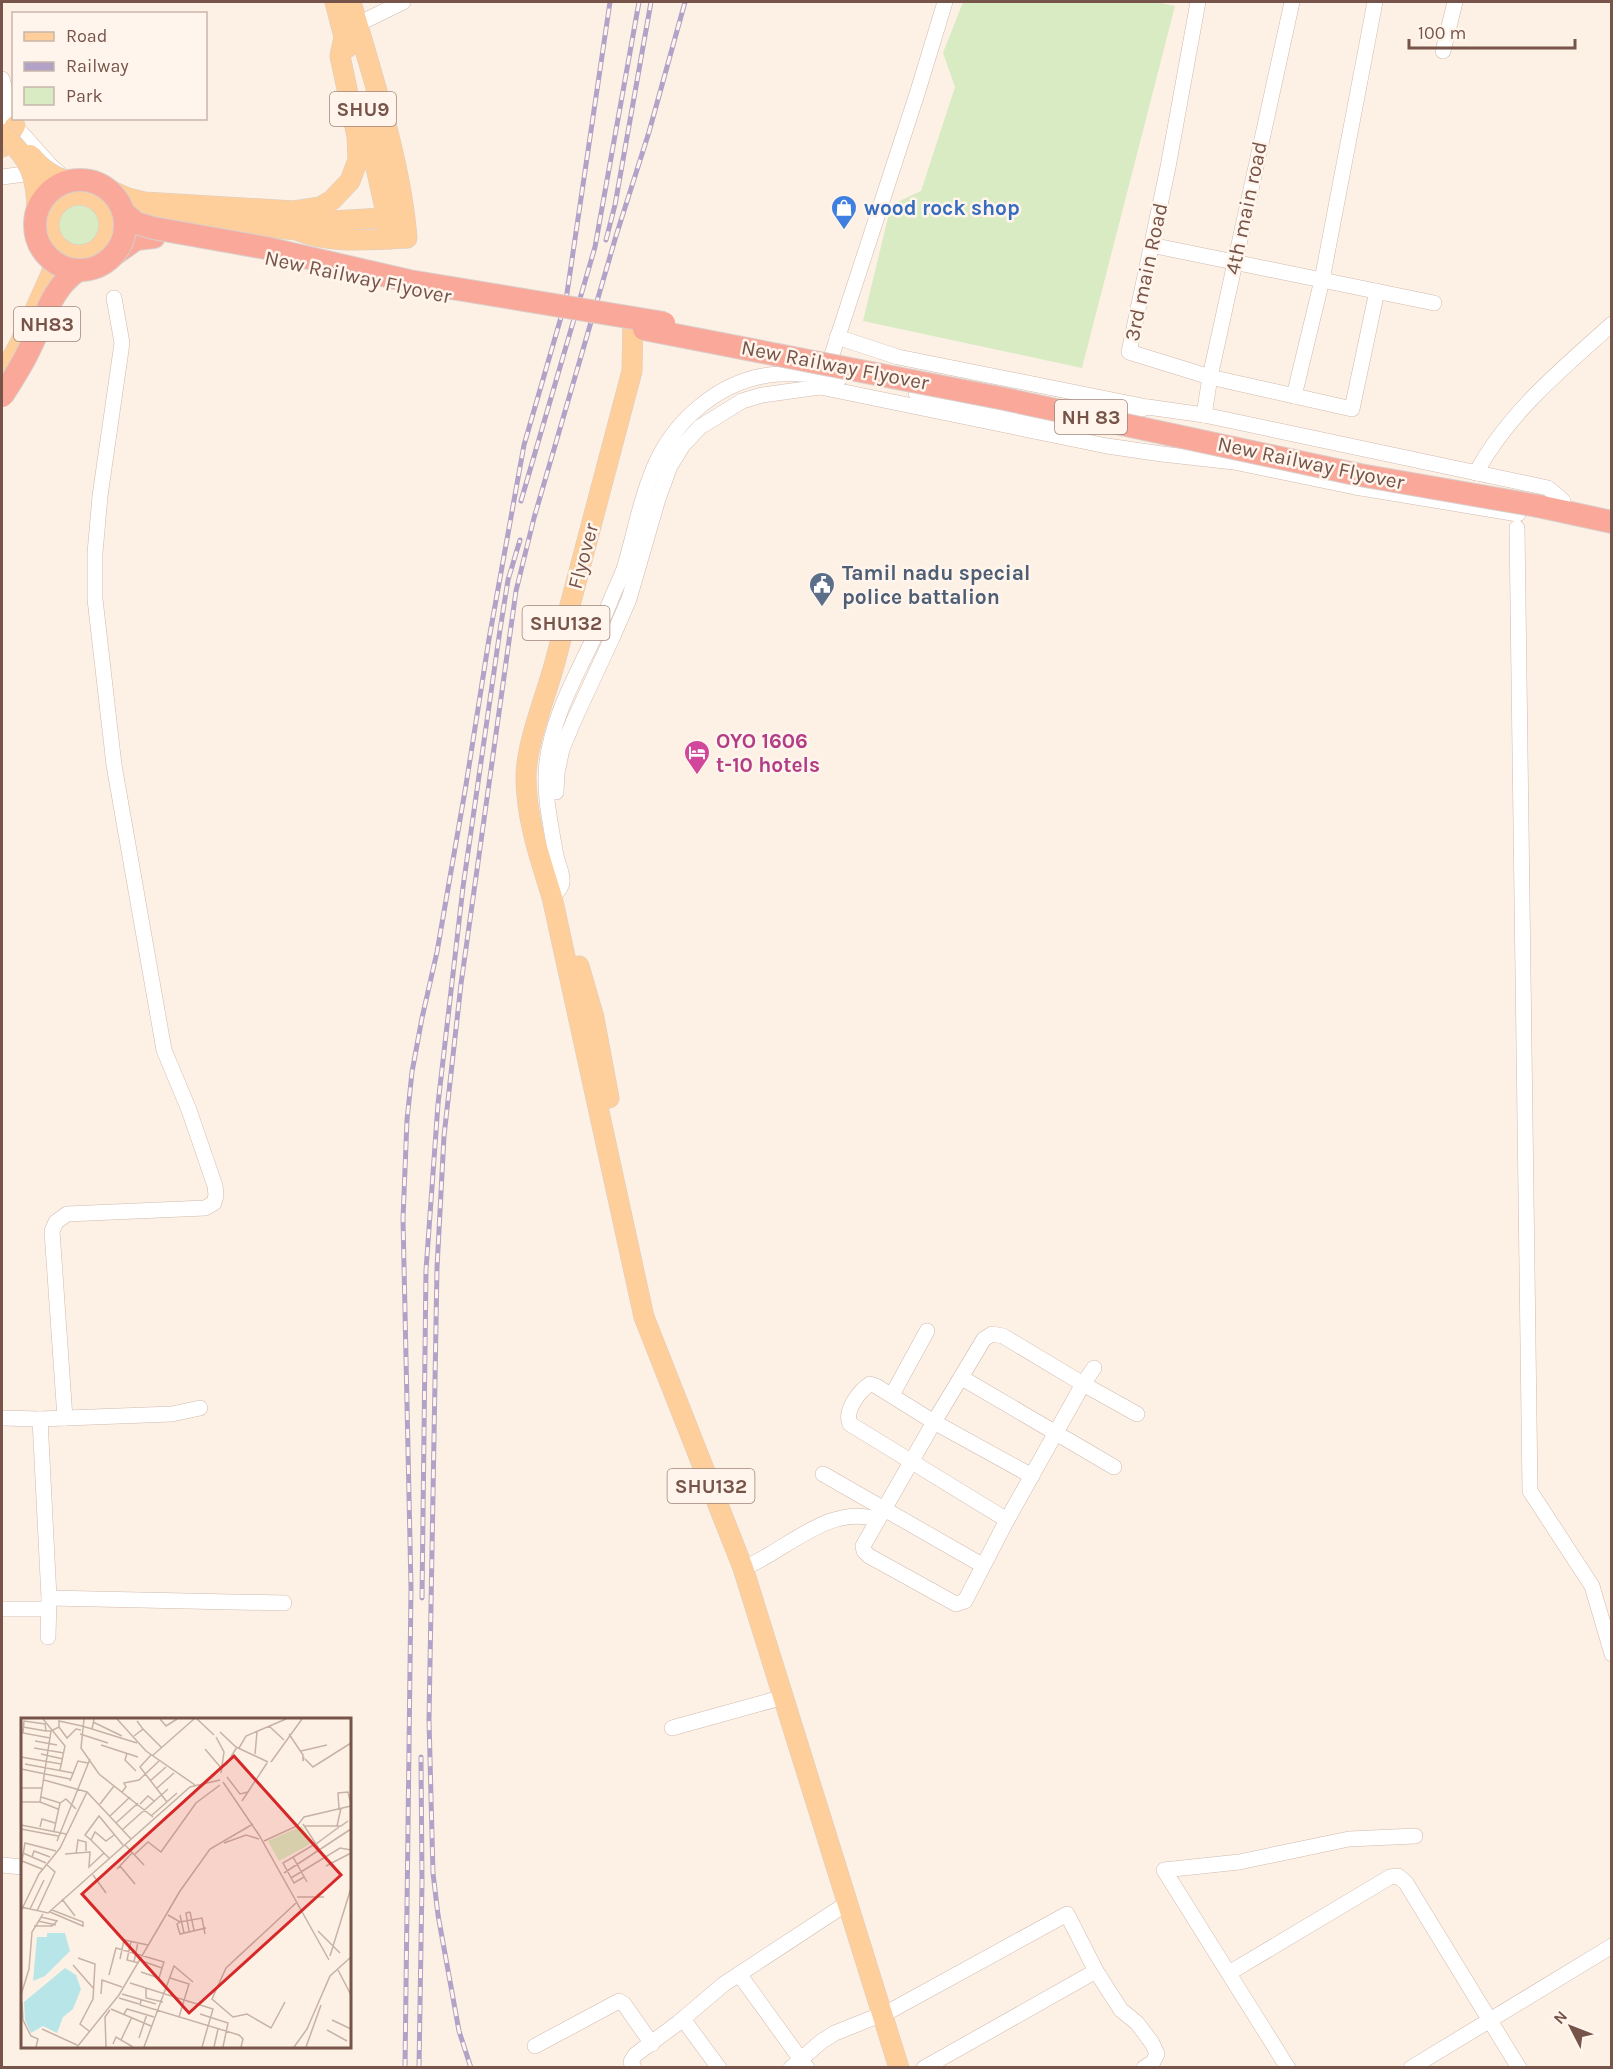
<svg xmlns="http://www.w3.org/2000/svg" width="1613" height="2069" font-family="Karla,sans-serif">
<style>
.green{fill:#d8ebc2}
.lines{fill:none;stroke-linecap:round;stroke-linejoin:round}
.minor-casing{stroke:#d1b9ad;stroke-width:16}
.major-casing{stroke:#d9cfcc;stroke-width:21}
.highway-casing{stroke:#d9cfcc;stroke-width:24}
.minor{stroke:#fff;stroke-width:15}
.major{stroke:#fece9b;stroke-width:20}
.highway{stroke:#f9a899;stroke-width:22}
.rail-casing{stroke:#b2a2c7;stroke-width:5}
.rail{stroke:#fff5ec;stroke-width:3;stroke-dasharray:9;stroke-linecap:butt}
.major-bridge-casing{stroke:#d9cfcc;stroke-width:21;stroke-linecap:butt}
.highway-bridge-casing{stroke:#d9cfcc;stroke-width:24;stroke-linecap:butt}
.major-bridge{stroke:#fece9b;stroke-width:20}
.highway-bridge{stroke:#f9a899;stroke-width:22}
.labels{text-anchor:middle;dominant-baseline:central;stroke-width:5;stroke-linejoin:round;paint-order:stroke}
.shield{fill:#fff5ec;stroke:#a0847a;stroke-width:1.5}
.shield-label{font-size:20px;font-weight:bold;fill:#775449}
.shop-label{font-size:21px;font-weight:bold;fill:#366cbe;stroke:#fff5ec;text-anchor:start}
.street-label{font-size:21px;fill:#775449;stroke:#fff5ec}
.service-label{font-size:21px;font-weight:bold;fill:#4e5e75;stroke:#fff5ec;text-anchor:start}
.hotel-label{font-size:21px;font-weight:bold;fill:#b23c85;stroke:#fff5ec;text-anchor:start}
.inset-road{fill:none;stroke:#c7b2a7;stroke-width:1.5}
.view{fill:#d62828;fill-opacity:0.15;stroke:#d62828;stroke-width:3}
.inset-edge{fill:none;stroke:#775449;stroke-width:3}
</style>
<rect width="100%" height="100%" fill="#fdf1e5"/>
<g class="green">
<polygon points="963,2 1156,2 1175,6 1082,368 863,321 891,205 921,191 955,87 943,53"/>
<circle cx="79" cy="226" r="25"/>
</g>
<g class="lines">
<defs>
<g id="minor">
<polyline points="1198,2 1168,167 1129,352 1210,377 1352,409 1377,291"/>
<polyline points="358,24 403,2"/>
<polyline points="1443,51 1455,2"/>
<polyline points="2,79 15,126"/>
<polyline points="2,115 15,126 52,167 84,195"/>
<polyline points="2,177 25,174"/>
<polyline points="38,197 49,221"/>
<polyline points="1151,245 1434,303"/>
<polyline points="837,337 898,357 1147,407"/>
<polyline points="826,373 917,94 945,2"/>
<polyline points="916,393 1058,422"/>
<polyline points="1294,396 1322,280 1375,2"/>
<polyline points="1204,415 1210,377 1292,2"/>
<polyline points="1111,420 1148,407 1204,415 1548,488 1563,501"/>
<path d="M1476,473c32,-60 86,-104 136,-149"/>
<polyline points="1517,528 1530,1491 1592,1586 1612,1654"/>
<polyline points="556,792 557,773 562,749 575,718 613,636 629,599 658,499 670,466 683,445 700,427 742,401 762,395 820,387 1107,446 1162,454 1234,462 1355,487 1518,514"/>
<path d="M552,897c4,-4 9,-8 10,-14 1,-10 -4,-18 -6,-27 -5,-30 -13,-63 -9,-94 7,-57 42,-107 63,-160 4,-11 10,-22 14,-33 11,-36 17,-74 33,-108 19,-41 61,-77 106,-85 20,-4 57,-2 77,2"/>
<polyline points="1094,1368 1083,1384 1007,1520 965,1601 956,1604 869,1556 864,1551 863,1546 934,1422 984,1339 992,1334 1003,1336 1083,1384 1137,1414"/>
<polyline points="962,1378 1114,1467"/>
<polyline points="892,1395 927,1331"/>
<polyline points="2,1418 40,1419 172,1414 200,1408"/>
<polyline points="65,1418 52,1231 56,1222 67,1214 205,1208 214,1203 216,1195 215,1186 189,1110 164,1050 114,765 95,599 95,553 100,496 122,343 114,298"/>
<polyline points="40,1419 49,1598 48,1637"/>
<polyline points="823,1474 982,1565"/>
<path d="M1007,1520l-157,-96c-6,-13 9,-33 20,-40l6,2 58,36 98,54"/>
<path d="M743,1568c42,-16 87,-66 135,-48"/>
<polyline points="49,1598 284,1603"/>
<polyline points="2,1609 48,1609"/>
<polyline points="672,1728 784,1697"/>
<polyline points="2,1865 22,1867"/>
<polyline points="1096,1971 1121,2010 1137,2023 1152,2043 1157,2054 1153,2062 1144,2068"/>
<polyline points="1229,1973 1390,1877 1398,1876 1406,1883 1519,2068"/>
<polyline points="739,1974 807,2068"/>
<polyline points="683,2019 719,2068"/>
<polyline points="535,2046 619,2001 624,2004 652,2044"/>
<polyline points="634,2068 631,2062 635,2055 678,2023 724,1984 849,1902"/>
<polyline points="791,2068 822,2041 835,2033 890,2011 1067,1914 1096,1971 924,2068"/>
<polyline points="1288,2068 1164,1870 1239,1862 1349,1839 1415,1836"/>
<polyline points="1411,2068 1612,1946"/>
</g>
<g id="major">
<polyline points="335,2 347,48"/>
<polyline points="365,117 387,218 389,239"/>
<polyline points="2,147 15,126"/>
<polyline points="110,190 128,198 144,202 294,211 320,207 332,200 350,181 358,160 357,136 340,56 344,37"/>
<circle cx="79" cy="225" r="30"/>
<path d="M96,200l35,15 20,2 146,13c30,14 77,10 110,8 -6,-76 -35,-163 -56,-236"/>
<polyline points="297,230 314,222 400,217"/>
<polyline points="69,280 80,265 100,247"/>
<path d="M633,318l-1,53c-25,97 -51,194 -77,291 -9,34 -29,82 -29,115 0,41 14,82 26,120l92,420 99,251 156,500"/>
<polyline points="2,376 20,343 51,274 53,266 50,234"/>
<polyline points="579,966 594,1018 609,1098"/>
</g>
<g id="highway">
<polyline points="112,256 136,239 154,237"/>
<polyline points="1538,506 1612,522"/>
</g>
</defs>
<use href="#minor" class="minor-casing"/>
<use href="#major" class="major-casing"/>
<use href="#highway" class="highway-casing"/>
<use href="#minor" class="minor"/>
<use href="#major" class="major"/>
<use href="#highway" class="highway"/>
<defs>
<g id="rail">
<polyline points="606,240 615,205 651,2"/>
<polyline points="521,501 595,247 639,2"/>
<polyline points="422,1598 426,1270 438,1104 463,887 500,630 508,580 520,540"/>
<polyline points="405,2068 411,1588 403,1219 407,1120 412,1072 422,1018 437,952 466,785 489,639 524,445 566,300 610,2"/>
<polyline points="419,2068 422,1882 421,1757"/>
<polyline points="471,2068 459,2031 438,1915 433,1873 429,1720 437,1268 444,1136 461,984 516,591 534,518 616,236 649,132 685,2"/>
</g>
</defs>
<use href="#rail" class="rail-casing"/>
<use href="#rail" class="rail"/>
<defs>
<g id="major-bridge">
<path d="M2,134c28,24 35,42 35,79"/>
<path d="M30,155c11,13 20,20 37,26"/>
</g>
<g id="highway-bridge">
<circle cx="80" cy="225" r="45"/>
<polyline points="124,213 136,223 153,228 266,248 409,281 664,323"/>
<polyline points="644,329 1000,398 1360,475 1538,506"/>
<path d="M2,396c9,-14 19,-29 26,-44 15,-28 23,-66 51,-82"/>
</g>
</defs>
<use href="#major-bridge" class="major-bridge-casing"/>
<use href="#highway-bridge" class="highway-bridge-casing"/>
<use href="#major-bridge" class="major-bridge"/>
<use href="#highway-bridge" class="highway-bridge"/>
</g>
<defs>
<symbol id="shop-pin" viewBox="-11 -11 22 30"><path d="M0 17L-7.5 6A9.5 9.5 0 1 1 7.5 6Z" fill="#3f7fe0" stroke="#fff5ec"/><path d="M-5-2.5h2.3a2.7 3.5 0 0 1 5.4 0H5L5.5 6h-11ZM-1.5-2.5h3a1.5 2.3 0 0 0-3 0Z" fill="#fff"/></symbol>
<symbol id="civic-pin" viewBox="-11 -11 22 30"><path d="M0 17L-7.5 6A9.5 9.5 0 1 1 7.5 6Z" fill="#5c6f8a" stroke="#fff5ec"/><path d="M-.6-6.5H3V-4.5H.6V-3L4-1V1h2V6H-6V1h2V-1L-.6-3ZM-1.2 2.5V6h2.4V2.5Z" fill="#fff"/></symbol>
<symbol id="hotel-pin" viewBox="-11 -11 22 30"><path d="M0 17L-7.5 6A9.5 9.5 0 1 1 7.5 6Z" fill="#d1479c" stroke="#fff5ec"/><path d="M-6-4.5h1.5V1H6V5H4.5V3h-9V5H-6ZM-4 0a1.8 1.8 0 1 1 3.6 0ZM.5 0V-2.5h3Q6-2.5 6 0Z" fill="#fff"/></symbol>
</defs>
<g fill-rule="evenodd">
<use href="#shop-pin" x="829" y="193" width="30" height="40"/>
<use href="#civic-pin" x="807" y="570" width="30" height="40"/>
<use href="#hotel-pin" x="682" y="738" width="30" height="40"/>
</g>
<g class="labels">
<g class="shield">
<rect x="330" y="92" width="66" height="34" rx="4.5"/>
<rect x="14" y="307" width="66" height="34" rx="4.5"/>
<rect x="1055" y="400" width="72" height="34" rx="4.5"/>
<rect x="522.5" y="606" width="87" height="34" rx="4.5"/>
<rect x="667.5" y="1469" width="87" height="34" rx="4.5"/>
</g>
<g class="shield-label">
<text x="363" y="109">SHU9</text>
<text x="47" y="324">NH83</text>
<text x="1091" y="417">NH 83</text>
<text x="566" y="623">SHU132</text>
<text x="711" y="1486">SHU132</text>
</g>
<g class="shop-label">
<text x="864" y="208">wood rock shop</text>
</g>
<g class="street-label">
<text transform="translate(1246 208) rotate(-78)">4th main road</text>
<text transform="translate(1146 272) rotate(-78)">3rd main Road</text>
<text transform="translate(358 277) rotate(12)">New Railway Flyover</text>
<text transform="translate(835 365) rotate(11)">New Railway Flyover</text>
<text transform="translate(1311 463) rotate(12)">New Railway Flyover</text>
<text transform="translate(583 556) rotate(-75)">Flyover</text>
</g>
<g class="service-label">
<text x="842" y="573">Tamil nadu special<tspan x="842" dy="24">police battalion</tspan></text>
</g>
<g class="hotel-label">
<text x="716" y="741">OYO 1606<tspan x="716" dy="24">t-10 hotels</tspan></text>
</g>
</g>
<g transform="translate(21 1718)">
<rect width="330" height="330" fill="#fdf1e5"/>
<path d="M281,108l10,17 -33,18 -11,-20z" fill="#d8ebc2"/>
<path d="M26,215h18l5,18 -25,25 -12,5 4,-44h10zM44,250l11,7 5,14 -8,20 -10,8 -6,16 -14,-7 -12,7 -6,-13 -1,-18z" fill="#b8e6e8"/>
<path class="inset-road" d="M22,1l22,27 -5,24M63,1l-3,29 18,26 54,43M96,1l29,32 49,34M139,1l6,7 11,-7M176,1l17,16M72,4l29,14M61,8l10,3 2,-10M248,8l15,14M2,9l23,4M38,9l8,11 9,-9 5,1M71,11l45,14M122,11l19,19M199,14l16,15 32,15M59,16l28,9M268,16l14,21v6l1,-4M113,18l9,-7 -6,-8M195,19l8,15 -3,21M29,20l-27,-5 1,-12 21,3 1,7h5M14,23l22,4M80,27l37,12M13,30l30,5M218,30l7,-12 40,-17M184,31l17,20M280,33l26,-6M106,35l-2,7 11,11M20,36l22,5M234,36l2,-22M130,37l-11,12 27,35M131,38l42,-37M0,39l40,7M284,41l8,8 38,-24M250,44l31,-43M4,46l48,9M205,47l11,-18M0,51l49,10M206,59l13,17 8,-2M23,62l43,12 44,47M49,63l8,-20 10,2M129,63l16,-14M202,64l36,53 70,125M0,70h21M135,71l18,-16M101,74l4,-5 -2,-4 15,-3 20,-19M20,79l19,6 6,-4 10,10M221,83l25,-38M0,84h19l11,-71 8,-4v-6l23,5M19,84l18,7M79,86l14,-18M119,86l8,-8 6,5M318,91l-1,-16 10,-1 3,12M89,98l20,-19M130,98l26,-23M95,105l22,-20M282,106l22,34M0,107l45,9M283,108h37l7,-5M316,108l4,-18M19,109l2,-8 13,4M0,111l37,7M101,112l46,-41M33,113l6,-28M93,117l-8,6 -11,-9 -4,8 -6,-5 14,-19 24,29M70,122l18,18M36,123l33,-82M243,123l33,-15 7,-9 47,-11M203,125l22,-8 13,4M295,126l23,-17M104,127l19,20M2,135l23,10M44,136l25,-2 -1,15 15,-14M55,136l2,-14 8,2v9M113,137l14,-13 13,10 35,-49 24,-18M11,139l2,-6 16,6M272,139l14,25M1,143l20,8M0,148l4,-23 31,8M99,148l15,18M305,148l25,-13M96,151l15,-16M263,155l67,-44M72,157l13,18M283,159l-10,6 -11,-20 32,-19M270,160l49,-30 11,2M276,179h27M41,181l13,17M0,189l27,6 142,-126 30,-7M9,191l14,-29M0,193l18,-37 21,-26 27,-56M16,193l18,-39 -9,-8M29,194l33,14v-4l-31,-12M169,194l4,18M147,197l12,7 22,-4 3,16M159,197l4,18M17,203l18,4M159,204l-3,2 3,10 26,-6M13,208h18l5,-5 -16,-4M168,213l-3,-18 4,-1M297,213l22,22M110,223l-4,19 12,3M309,238l21,-68M57,240l17,6 -2,35 -13,25 9,7M99,241l4,-19 24,5M113,244l4,-20M52,247l21,24M317,252l13,25M120,254l18,6 3,-10M88,257l7,-27 48,14 -2,6 -20,-7M149,260l19,6 -10,33M109,265l83,26 -11,38M125,270v10l17,4M80,276l1,-14 20,7M101,276l34,10M0,277l8,-26 3,-37 11,-18M98,280l20,6M120,282l-1,5 99,30 4,4 -2,8M1,284l1,18 8,16 7,3 -2,8M264,284l-14,26 -24,-14 -14,3 -21,-18 14,-31 70,-65M90,291l40,17M103,296l3,-5 27,8M179,296l28,9 -5,24M311,302l19,9M21,311l35,16M306,312l20,11M118,320l8,-24M100,322l11,-23M92,326l3,-7 17,10M56,329l42,-52 61,-104 30,-42 43,-25M85,329l-1,-30 5,-7M123,329l30,-81 19,16M193,329l4,-18M273,329l13,-18 23,-53 21,-19M285,329l15,-42"/>
<path class="view" d="M213,38l107,119 -152,138 -107,-119z"/>
<rect width="330" height="330" class="inset-edge"/>
</g>
<rect width="1613" height="2069" fill="none" stroke="#775449" stroke-width="6"/>
<rect x="12" y="12" width="195" height="108" fill="#fff5ec" stroke="#c9b5ab" stroke-width="1.5"/>
<rect x="24" y="32" width="30" height="9" fill="#fece9b" stroke="#c9b5ab" stroke-width="1.5"/>
<text x="66" y="42" font-size="18" fill="#775449">Road</text>
<rect x="24" y="62" width="30" height="9" fill="#b2a2c7" stroke="#c9b5ab" stroke-width="1.5"/>
<text x="66" y="72" font-size="18" fill="#775449">Railway</text>
<rect x="24" y="87" width="30" height="18" fill="#d8ebc2" stroke="#c9b5ab" stroke-width="1.5"/>
<text x="66" y="102" font-size="18" fill="#775449">Park</text>
<g transform="translate(1571 2027) rotate(312)" stroke="#fff5ec" stroke-width="4.5" paint-order="stroke">
<path d="M0-4.5L10 22L0 15L-10 22Z" fill="#775449"/>
<text y="-9" font-size="16" font-weight="bold" text-anchor="middle" fill="#775449">N</text>
</g>
<path d="M1409 39v9h166v-9" fill="none" stroke="#775449" stroke-width="3"/>
<text x="1418" y="39" font-size="18" fill="#775449" stroke="#fff5ec" stroke-width="4.5" paint-order="stroke">100 m</text>
</svg>
